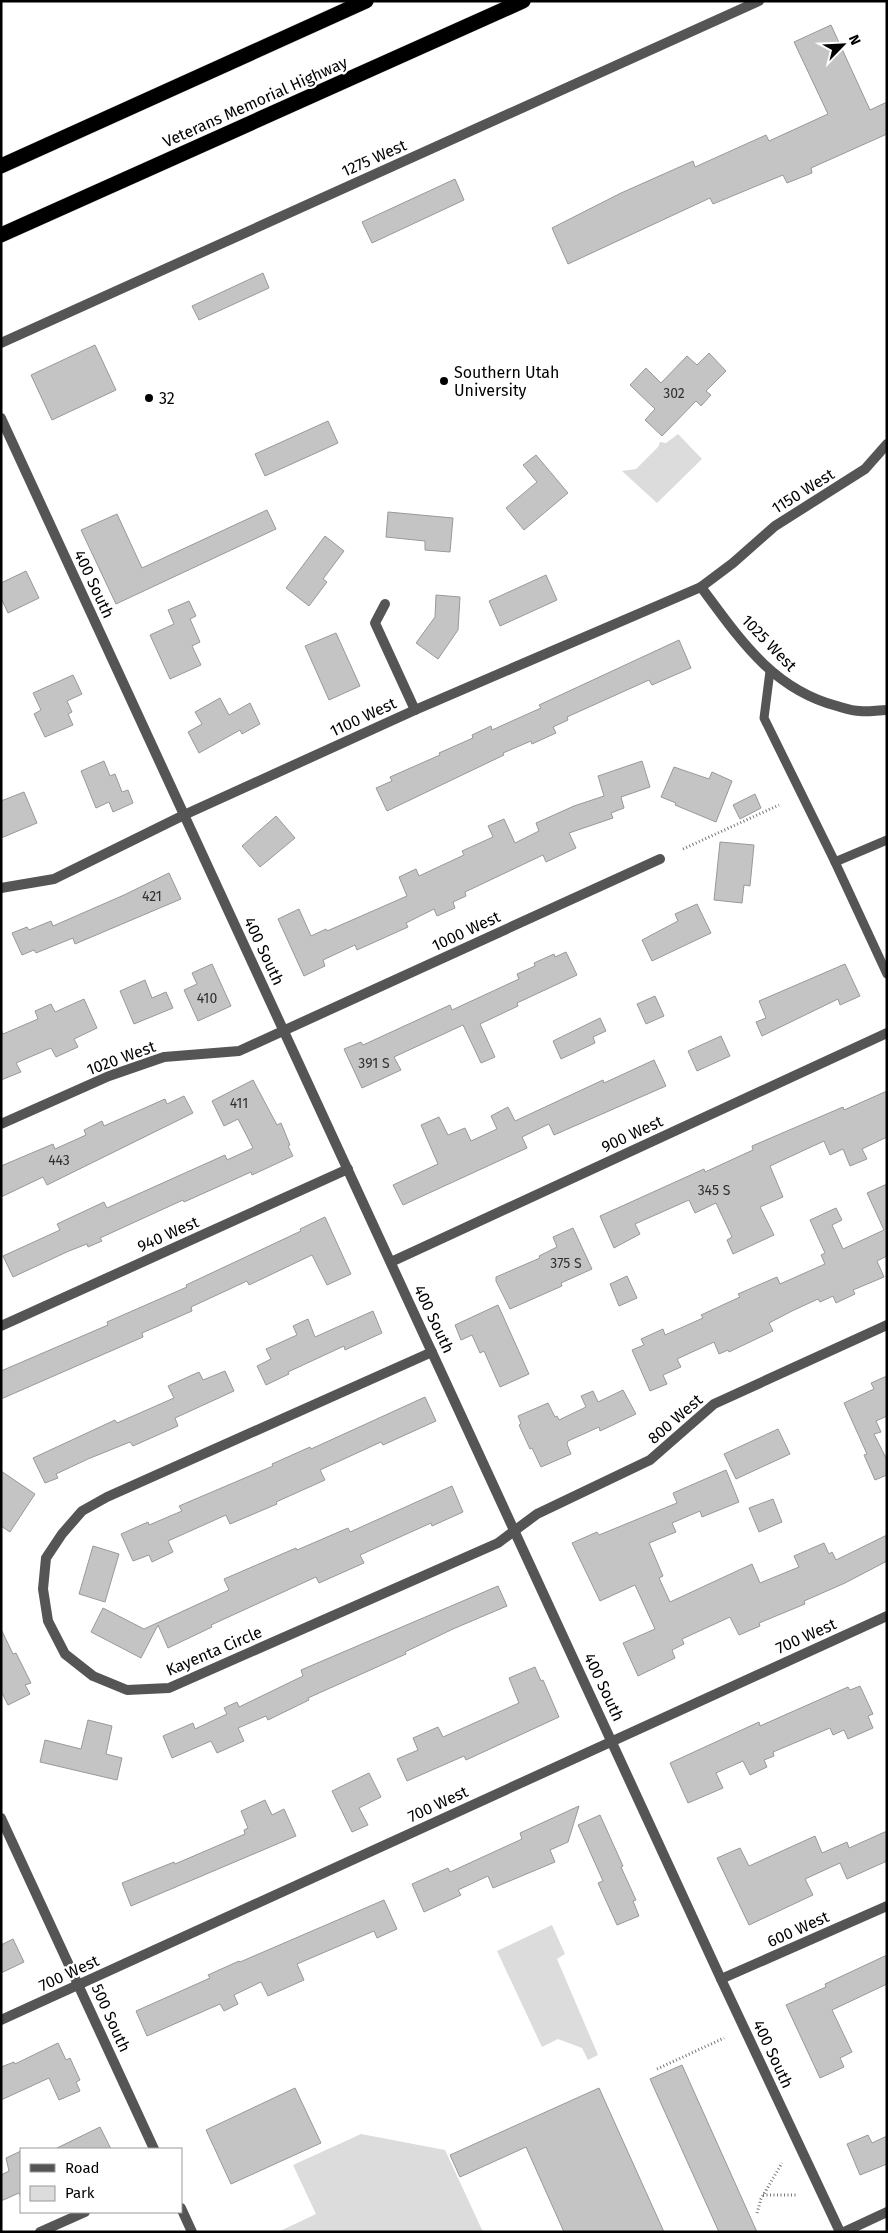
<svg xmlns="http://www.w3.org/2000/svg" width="888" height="2233" font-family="'Fira Sans',sans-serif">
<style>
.green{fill:#dcdcdc}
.building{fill:#c4c4c4;stroke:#999}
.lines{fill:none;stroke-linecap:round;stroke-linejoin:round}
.motorway-casing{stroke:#dbdbdb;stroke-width:16}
.path{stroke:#777;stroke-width:3;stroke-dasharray:1 2.5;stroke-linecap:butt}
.service{stroke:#555;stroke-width:9}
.minor{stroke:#555;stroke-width:10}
.tertiary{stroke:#555;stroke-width:10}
.motorway{stroke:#000;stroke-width:15}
.poi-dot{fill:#000;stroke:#fff;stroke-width:2}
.labels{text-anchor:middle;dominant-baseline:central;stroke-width:4.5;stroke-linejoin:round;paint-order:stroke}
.number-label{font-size:14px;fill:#313131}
.street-label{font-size:16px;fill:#000;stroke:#fff}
.poi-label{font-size:16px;fill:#000;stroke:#fff;text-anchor:start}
</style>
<rect width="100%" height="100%" fill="#fff"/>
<g class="green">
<polygon points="678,434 702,459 657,503 622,471 636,469 658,447 660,442 666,443"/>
<polygon points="552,1925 565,1954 557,1959 598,2055 588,2060 582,2048 558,2039 542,2047 497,1951"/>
<polygon points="361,2134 445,2150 483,2232 278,2232 316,2214 293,2165"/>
</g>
<g class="building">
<polygon points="831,25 870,110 887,102 887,134 811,168 812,173 787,183 783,175 713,204 710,198 568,264 552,228 621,193 693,161 695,167 766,135 769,141 828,114 794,42"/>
<polygon points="455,179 464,200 372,243 362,222"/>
<polygon points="263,273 269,288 199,320 192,306"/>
<polygon points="95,345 116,390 52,420 31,375"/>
<polygon points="709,353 726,371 706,391 711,395 701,406 696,401 662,436 645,420 655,409 630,385 646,368 661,383 687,356 697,365"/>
<polygon points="328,421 338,443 265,476 255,454"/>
<polygon points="536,455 568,493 524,530 506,508 537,482 523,465"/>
<polygon points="267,510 276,529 116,604 81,530 117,514 142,568"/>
<polygon points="388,512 453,518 450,552 425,550 425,541 386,537"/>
<polygon points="325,536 344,551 323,579 327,582 309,606 286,588"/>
<polygon points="26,571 39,598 8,613 1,598 1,583"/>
<polygon points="546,575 557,600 500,626 489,601"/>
<polygon points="436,595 460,597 458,630 438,659 416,643 435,617"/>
<polygon points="189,601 196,616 190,619 200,642 192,646 201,665 170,679 150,635 174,624 168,610"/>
<polygon points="336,633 360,686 329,700 305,646"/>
<polygon points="679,640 691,668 652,685 649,680 567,717 568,720 553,727 556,733 532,744 531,741 503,753 504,755 387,811 376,788 392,781 390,777 440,755 439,753 473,738 472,735 491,726 492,730 541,708 539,705"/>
<polygon points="73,675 82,694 67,701 72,712 68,714 73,725 45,737 34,714 41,710 33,693"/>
<polygon points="220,698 229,715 250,703 260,724 242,734 240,730 199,753 188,732 202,724 195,712"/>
<polygon points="104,761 110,776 115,774 122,792 128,790 133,803 113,812 109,802 96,808 81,771"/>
<polygon points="642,761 650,787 621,797 624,808 611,813 613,818 569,833 576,848 546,862 543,855 465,892 466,896 453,902 455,908 437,916 434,909 406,923 408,927 357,950 355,945 323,960 325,966 304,976 278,919 299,909 311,936 326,929 327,931 407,896 399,877 416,869 419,876 464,855 462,851 493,837 488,826 504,819 515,843 539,831 536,823 574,806 604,796 598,776"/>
<polygon points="674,767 709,779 712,772 732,781 716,822 675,805 676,803 661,797"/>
<polygon points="24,792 37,823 1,838 1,801"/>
<polygon points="755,794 761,808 740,819 733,805"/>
<polygon points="276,816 295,838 260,867 242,846"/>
<polygon points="720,842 754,845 750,886 744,885 742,903 714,900"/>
<polygon points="169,873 181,899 75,944 73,938 36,953 34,950 22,955 12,933 27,927 29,930 51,921 53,926 124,895"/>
<polygon points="697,904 711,933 652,961 642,940 678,921 675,914"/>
<polygon points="566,952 577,975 517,1003 518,1006 480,1024 495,1057 481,1063 463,1025 394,1057 401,1070 362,1088 344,1049 361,1042 363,1045 450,1005 452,1010 519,979 517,974 535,966 534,963 554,954 555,957"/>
<polygon points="212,964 231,1006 198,1021 184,990 197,984 192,973"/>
<polygon points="845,964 860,996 840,1005 838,999 762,1036 756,1022 766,1018 759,1001"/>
<polygon points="145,980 152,998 166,992 173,1008 134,1024 120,991"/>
<polygon points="655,996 664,1016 646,1024 637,1004"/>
<polygon points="84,999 97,1028 74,1039 78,1047 56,1057 51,1048 16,1063 21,1072 1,1080 1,1029 3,1034 38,1019 35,1011 51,1004 55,1012"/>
<polygon points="600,1018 606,1031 593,1037 595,1043 561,1059 553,1041"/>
<polygon points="721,1036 730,1056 697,1071 688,1051"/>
<polygon points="654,1060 666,1086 554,1135 549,1124 522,1137 527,1148 403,1205 393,1185 438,1164 421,1125 439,1117 448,1135 465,1128 471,1141 497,1129 491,1116 508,1107 515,1121 603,1080 604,1083"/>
<polygon points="253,1080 277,1125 281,1123 290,1145 288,1146 293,1156 252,1175 251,1172 184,1202 183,1200 100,1238 102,1241 88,1247 87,1244 69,1251 13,1277 3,1256 60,1230 57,1224 104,1202 107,1208 225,1155 227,1160 253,1148 238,1119 224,1126 212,1101"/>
<polygon points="887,1091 887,1137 862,1149 867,1159 850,1166 843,1149 830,1155 824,1141 770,1166 783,1197 760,1207 774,1235 733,1254 727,1240 732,1237 716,1203 695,1213 689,1200 635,1224 640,1234 614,1248 600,1216 704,1169 705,1172 753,1150 752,1146 843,1107 844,1110"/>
<polygon points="184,1096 193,1113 47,1185 43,1177 1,1197 1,1166 53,1144 55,1149 86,1135 84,1130 102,1121 104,1126 165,1099 167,1104"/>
<polygon points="887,1184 887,1256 877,1261 884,1277 853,1290 855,1294 836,1303 833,1296 820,1302 818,1299 792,1311 769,1323 773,1331 729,1352 728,1350 719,1354 714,1342 677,1359 681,1367 663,1375 667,1384 650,1391 632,1350 644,1345 641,1339 663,1329 665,1335 703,1318 701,1315 740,1297 738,1294 777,1277 780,1284 825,1264 821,1255 825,1253 810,1220 836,1208 842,1220 832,1225 843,1249 884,1230 867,1193"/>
<polygon points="325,1217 351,1274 327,1285 312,1255 249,1285 247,1281 191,1307 192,1311 142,1333 143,1337 1,1399 1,1371 108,1325 107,1322 187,1287 186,1285 301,1231 300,1229"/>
<polygon points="573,1228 592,1269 561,1283 562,1286 510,1309 496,1281 496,1277 540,1258 539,1256 557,1247 553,1237"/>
<polygon points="627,1276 637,1298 619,1306 610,1284"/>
<polygon points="498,1305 529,1374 500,1387 484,1351 480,1353 472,1335 461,1340 455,1325"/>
<polygon points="373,1311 382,1333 345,1350 344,1346 288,1372 289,1374 266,1385 257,1366 271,1359 266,1349 297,1335 293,1326 308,1319 315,1337"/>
<polygon points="225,1371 234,1391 175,1418 178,1426 133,1446 130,1442 88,1459 56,1474 58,1478 45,1483 33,1458 115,1420 117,1423 174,1398 168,1386 199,1372 203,1380"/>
<polygon points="887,1376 887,1416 876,1421 881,1432 874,1434 887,1460 887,1475 875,1480 864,1455 867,1454 844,1403 874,1389 871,1383"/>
<polygon points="623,1390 636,1414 600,1431 599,1427 568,1441 567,1444 571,1454 541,1467 532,1448 530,1449 519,1425 521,1424 518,1416 548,1403 555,1417 557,1416 559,1420 586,1407 581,1396 593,1391 598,1402"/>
<polygon points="425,1397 436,1421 383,1445 381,1442 320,1470 325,1480 276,1502 277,1504 230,1524 226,1515 168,1541 173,1552 152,1562 149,1555 133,1561 121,1534 148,1522 149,1525 182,1511 179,1506 273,1466 272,1464 310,1447 311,1449"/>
<polygon points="778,1429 790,1454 736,1479 724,1454"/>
<polygon points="726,1470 739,1502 702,1517 700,1511 672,1523 676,1532 649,1543 663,1576 659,1578 670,1602 752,1564 760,1583 799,1567 794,1556 824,1543 829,1554 832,1552 836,1560 887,1535 887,1561 845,1583 804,1601 805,1604 759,1623 760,1626 739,1635 730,1617 682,1639 684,1644 672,1650 675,1658 638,1676 623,1643 655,1629 635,1585 600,1601 572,1543 597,1532 599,1535 677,1503 673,1493"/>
<polygon points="1,1471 35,1494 10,1532 1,1526"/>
<polygon points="452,1486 463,1512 432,1526 431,1523 360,1555 364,1563 319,1583 316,1577 211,1625 212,1627 168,1648 158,1625 141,1658 91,1632 103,1608 144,1629 229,1590 224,1579 296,1548 297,1550 348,1528 350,1532"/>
<polygon points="773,1499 782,1522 759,1532 749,1508"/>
<polygon points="93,1546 119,1554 105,1602 79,1594"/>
<polygon points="498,1586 507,1606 453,1629 405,1652 406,1654 308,1698 309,1700 268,1720 266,1716 238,1728 244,1741 217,1753 211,1741 172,1758 163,1736 193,1723 195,1729 227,1714 224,1708 237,1702 239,1707 303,1676 301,1670"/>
<polygon points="1,1629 13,1654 16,1653 31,1683 25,1685 30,1694 8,1705 1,1691"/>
<polygon points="535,1667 541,1681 543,1680 559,1717 466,1760 464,1756 407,1781 397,1759 418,1750 413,1738 438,1727 443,1737 519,1703 509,1678"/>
<polygon points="860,1686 873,1714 868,1716 873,1728 848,1739 844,1730 833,1735 830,1728 773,1752 774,1756 764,1760 767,1767 750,1775 743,1761 716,1773 723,1788 688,1803 670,1763 759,1722 760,1726 848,1687 850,1690"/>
<polygon points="88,1720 112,1726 106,1754 122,1758 117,1780 40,1762 45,1740 81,1749"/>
<polygon points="369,1773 381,1797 359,1808 368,1825 352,1832 332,1791"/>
<polygon points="265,1800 272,1815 284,1809 296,1836 131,1906 122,1883 174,1862 175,1864 245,1834 244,1830 248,1828 241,1811"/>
<polygon points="579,1806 568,1842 550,1850 555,1862 493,1888 488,1876 458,1890 461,1895 424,1912 412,1884 448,1868 450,1872 522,1839 520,1833"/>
<polygon points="600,1815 623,1866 621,1867 636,1900 633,1901 639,1916 617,1925 598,1883 603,1881 578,1825"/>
<polygon points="887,1831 887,1861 847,1879 840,1863 805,1879 813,1895 749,1925 717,1858 740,1848 749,1866 815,1836 822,1853 847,1842 849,1848"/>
<polygon points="384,1900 397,1929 377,1938 374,1931 297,1964 304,1980 268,1996 261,1982 234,1995 238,2004 224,2011 220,2004 147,2036 136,2011 199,1983 210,1978 208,1975 239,1961 240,1962"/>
<polygon points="13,1939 24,1962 1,1973 1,1945"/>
<polygon points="887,1955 887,1984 832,2010 852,2052 840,2058 844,2067 820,2078 786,2005 826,1987 825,1984"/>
<polygon points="58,2043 66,2060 70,2058 80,2080 76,2082 80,2091 59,2100 49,2078 1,2100 1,2067 14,2062 15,2064"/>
<polygon points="682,2065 757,2232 719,2232 650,2079"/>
<polygon points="295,2088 321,2143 231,2184 206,2130"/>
<polygon points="599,2088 664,2232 564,2232 526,2147 460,2177 450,2155"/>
<polygon points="100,2127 111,2149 55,2149"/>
<polygon points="868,2135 872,2143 887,2136 887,2164 860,2175 847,2144"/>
<polygon points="21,2151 21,2198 19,2193 1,2201 1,2175 9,2171 6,2158"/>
</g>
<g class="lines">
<defs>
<g id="motorway">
<polyline points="1,166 366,1"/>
<polyline points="1,235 523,1"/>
</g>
</defs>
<use href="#motorway" class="motorway-casing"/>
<g class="path">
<polyline points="683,849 779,805"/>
<polyline points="657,2069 724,2038"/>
<polyline points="763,2195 796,2195"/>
<polyline points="757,2213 761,2199 782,2163"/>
</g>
<g class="service">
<polyline points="770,671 764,718 835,862"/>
<polyline points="887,840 835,862 887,974"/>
</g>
<g class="minor">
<polyline points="1,343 759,1"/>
<polyline points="1,418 721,1979 840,2232"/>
<path d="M701,587c38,51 71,102 136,119 7,2 15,5 23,5 8,1 18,-1 27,-1"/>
<polyline points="385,604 375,623 415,710"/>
<polyline points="1,1124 109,1076 164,1057 239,1051 660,859"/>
<polyline points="391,1262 887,1033"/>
<polyline points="1,1326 348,1169"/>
<polyline points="432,1352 107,1497 82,1511 62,1534 46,1558 43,1589 48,1621 65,1654 93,1676 127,1690 169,1688 498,1543 537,1514 650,1460 714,1404 887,1325"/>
<polyline points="1,1818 154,2149"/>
<polyline points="721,1979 887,1906"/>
<polyline points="1,2020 887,1616"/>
<polyline points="181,2208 192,2232"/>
<polyline points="40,2232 85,2212"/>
<polyline points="844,2232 887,2212"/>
</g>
<polyline class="tertiary" points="1,888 54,879 184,815 415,710 701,587 733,563 775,526 865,469 887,444"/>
<use href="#motorway" class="motorway"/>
</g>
<g class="poi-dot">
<circle cx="444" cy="381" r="5"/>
<circle cx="149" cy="398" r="5"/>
</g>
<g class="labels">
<g class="number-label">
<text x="674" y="393">302</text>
<text x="152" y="896">421</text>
<text x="207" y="998">410</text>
<text x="374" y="1063">391 S</text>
<text x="239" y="1103">411</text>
<text x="59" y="1160">443</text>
<text x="714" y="1190">345 S</text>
<text x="566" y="1263">375 S</text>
</g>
<g class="street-label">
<text transform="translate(255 102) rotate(-24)">Veterans Memorial Highway</text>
<text transform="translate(374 158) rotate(-24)">1275 West</text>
<text transform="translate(803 491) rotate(-32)">1150 West</text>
<text transform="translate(94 584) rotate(65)">400 South</text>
<text transform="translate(769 643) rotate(46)">1025 West</text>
<text transform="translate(363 717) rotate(-25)">1100 West</text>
<text transform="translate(466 931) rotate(-25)">1000 West</text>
<text transform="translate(264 951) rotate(65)">400 South</text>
<text transform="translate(121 1058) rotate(-20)">1020 West</text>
<text transform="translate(632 1134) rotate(-25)">900 West</text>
<text transform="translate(168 1234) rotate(-24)">940 West</text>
<text transform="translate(434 1319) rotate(65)">400 South</text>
<text transform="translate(675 1419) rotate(-41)">800 West</text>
<text transform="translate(806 1636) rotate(-24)">700 West</text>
<text transform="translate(214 1651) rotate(-23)">Kayenta Circle</text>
<text transform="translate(604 1687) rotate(65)">400 South</text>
<text transform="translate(438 1804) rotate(-25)">700 West</text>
<text transform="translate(798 1929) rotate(-24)">600 West</text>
<text transform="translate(69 1973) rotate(-25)">700 West</text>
<text transform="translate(111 2018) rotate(66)">500 South</text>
<text transform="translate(773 2054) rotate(65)">400 South</text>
</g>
<g class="poi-label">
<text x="454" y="372">Southern Utah<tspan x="454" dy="18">University</tspan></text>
<text x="159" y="398">32</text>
</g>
</g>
<rect width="888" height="2233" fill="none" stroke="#000000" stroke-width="5"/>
<rect x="20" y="2148" width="162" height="65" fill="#ffffff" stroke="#999999"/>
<rect x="30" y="2164" width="25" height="8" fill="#555555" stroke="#999999"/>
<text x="65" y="2173" font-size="15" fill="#000000">Road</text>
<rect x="30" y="2186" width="25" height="15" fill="#dcdcdc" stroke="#999999"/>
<text x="65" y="2198" font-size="15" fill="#000000">Park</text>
<g transform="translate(843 45) rotate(66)" stroke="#ffffff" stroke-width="4" paint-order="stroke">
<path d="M0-4L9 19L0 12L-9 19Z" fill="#000000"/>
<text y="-8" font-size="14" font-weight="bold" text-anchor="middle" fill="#000000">N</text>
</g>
</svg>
